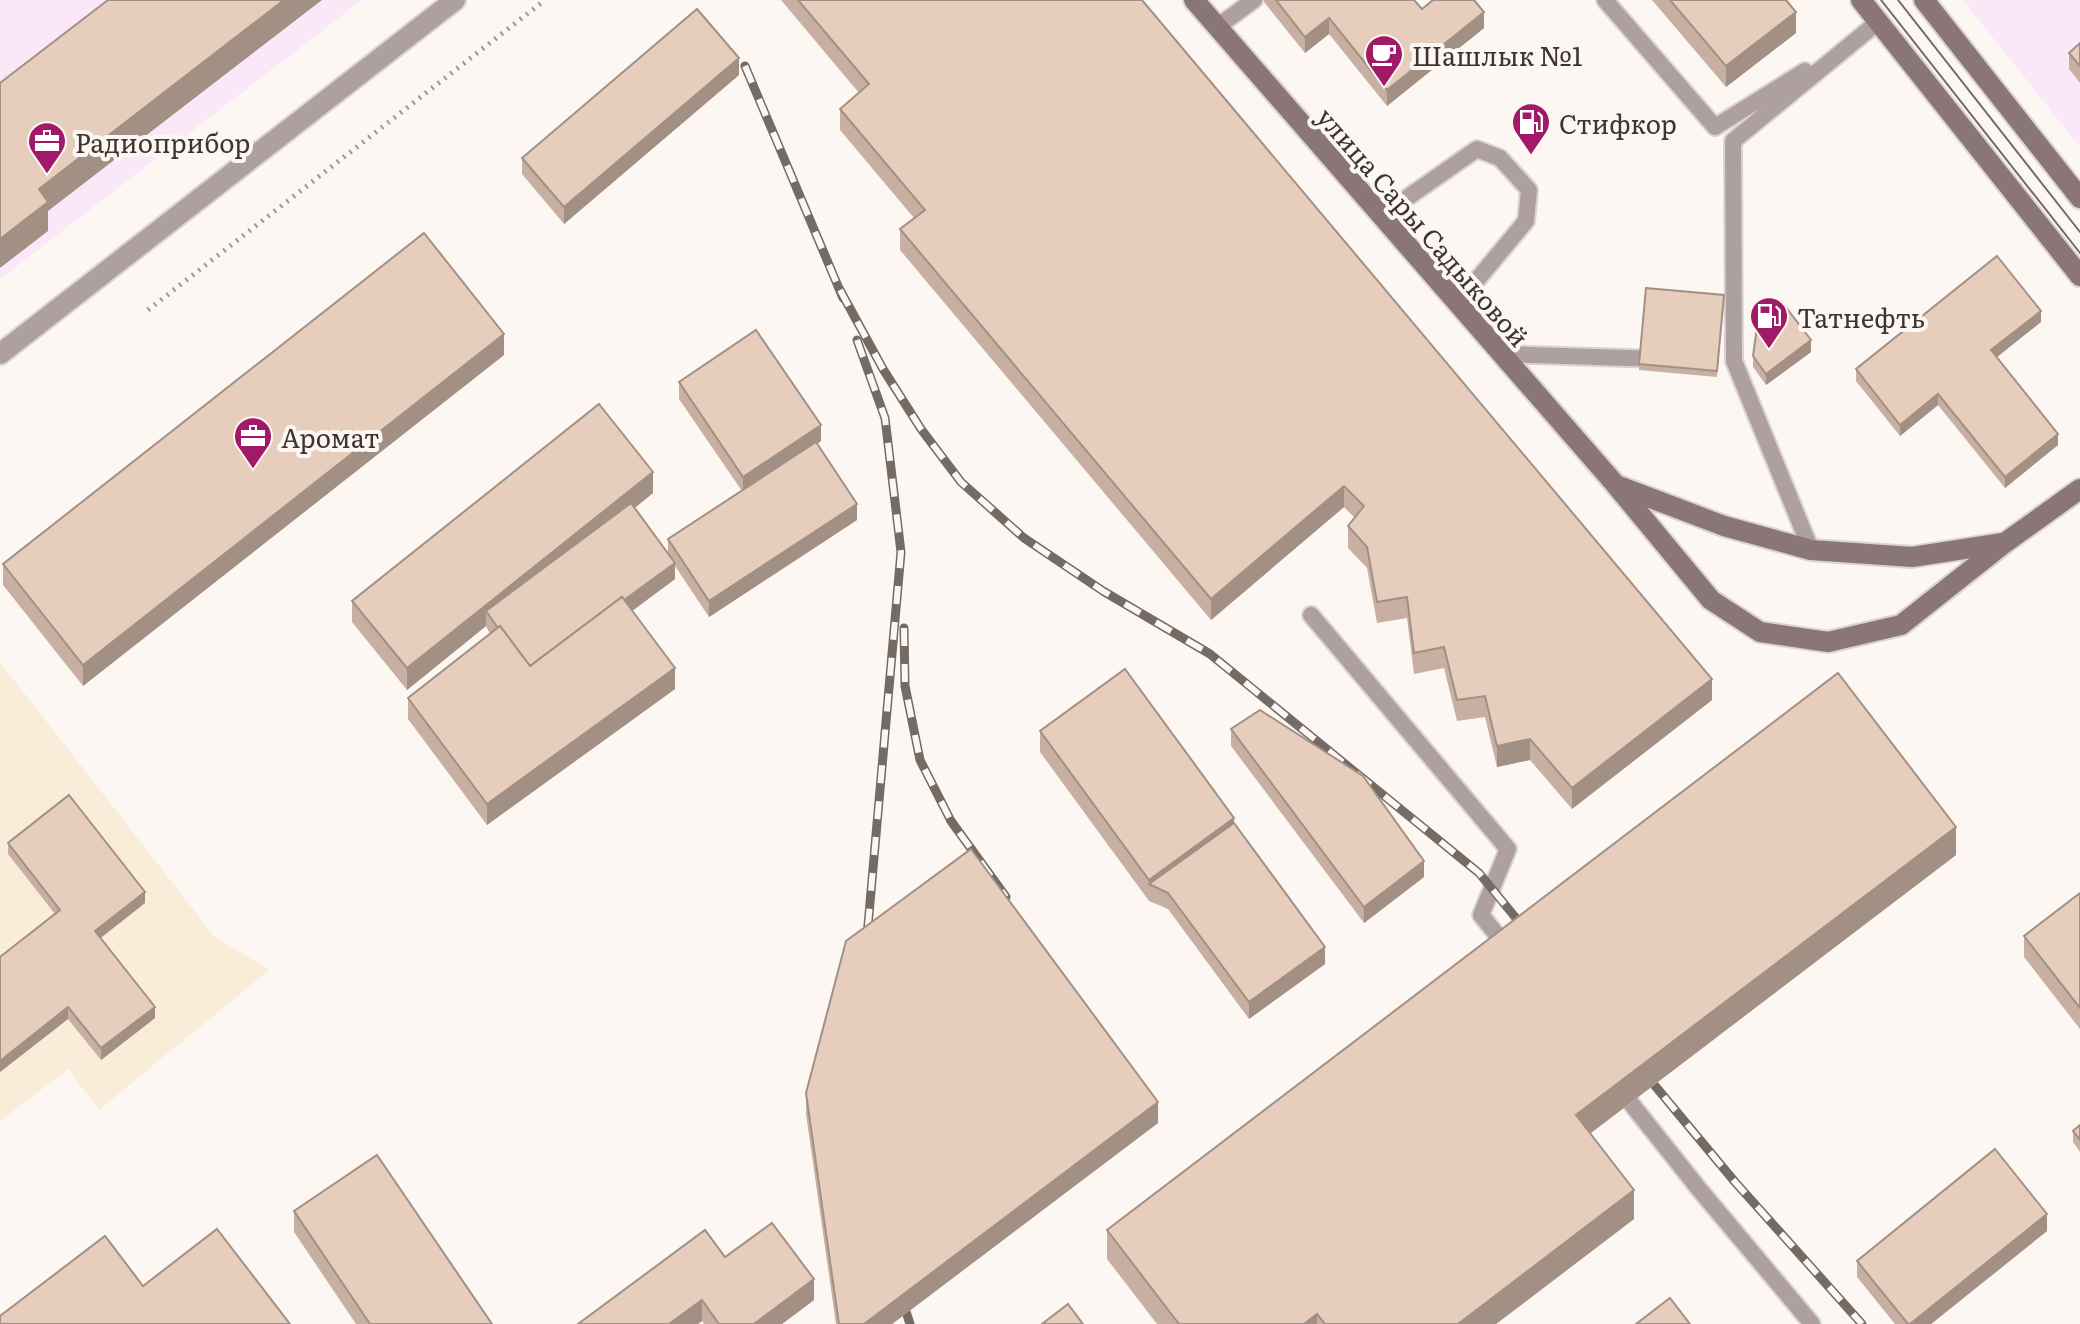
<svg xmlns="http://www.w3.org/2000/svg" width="2080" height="1324" font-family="Literata,serif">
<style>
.commercial{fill:#fae7f8}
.medical{fill:#f9ecd8}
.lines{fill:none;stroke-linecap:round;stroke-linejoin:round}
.lane-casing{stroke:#dad4d0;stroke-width:20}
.street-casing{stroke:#dad4d0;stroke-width:24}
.secondary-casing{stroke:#dad4d0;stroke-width:24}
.path{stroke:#9f9792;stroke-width:5;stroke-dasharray:2 6;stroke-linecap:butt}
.lane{stroke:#aea0a1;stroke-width:16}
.street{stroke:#aea0a1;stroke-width:20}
.secondary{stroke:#8a7677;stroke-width:20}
.tram{stroke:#746b65;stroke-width:2}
.rail-casing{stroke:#746b65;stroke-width:9}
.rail{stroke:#fcf7f3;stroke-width:6;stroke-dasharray:18;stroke-linecap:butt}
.wall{fill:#c7b0a2}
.shaded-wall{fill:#a29084}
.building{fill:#e7cdbc;stroke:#a29084;stroke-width:2}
.labels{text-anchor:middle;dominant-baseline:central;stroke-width:8;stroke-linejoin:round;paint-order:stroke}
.poi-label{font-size:26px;fill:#3f342e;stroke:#fcf7f3;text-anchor:start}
.street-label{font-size:26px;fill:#3f342e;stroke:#fcf7f3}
</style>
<rect width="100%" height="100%" fill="#fcf7f3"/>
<g class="commercial">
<polygon points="0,0 362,0 0,279"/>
<polygon points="1963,0 2080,0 2080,147"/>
</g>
<polygon class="medical" points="0,662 214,936 269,970 99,1110 68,1069 0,1121"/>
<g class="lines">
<defs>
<g id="lane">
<polyline points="1605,0 1715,127 1805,71"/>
<polyline points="1217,27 1254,0"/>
<polyline points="1381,216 1477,149 1500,158 1529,190 1526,221 1457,304"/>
<polyline points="1501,354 1660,359"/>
<polyline points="1811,550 1734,361 1733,141 1878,22"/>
<polyline points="1311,615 1508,849 1481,915 1509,950"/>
<polyline points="1618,1087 1699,1189 1812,1324"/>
</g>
<polyline id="street" points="0,354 455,0"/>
<g id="secondary">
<polyline points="1194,0 1615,484 1711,600 1760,632 1828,642 1901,625 2006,542 2080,489"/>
<polyline points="1861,0 2080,276"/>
<polyline points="1924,0 2080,198"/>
<polyline points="1619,486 1724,526 1811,550 1912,557 2003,543"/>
</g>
</defs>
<use href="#lane" class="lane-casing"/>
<use href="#street" class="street-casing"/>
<use href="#secondary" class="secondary-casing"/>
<polyline class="path" points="148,310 545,0"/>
<use href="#lane" class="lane"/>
<use href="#street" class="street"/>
<use href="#secondary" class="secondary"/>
<g class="tram">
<polyline points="1881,0 2080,253"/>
<polyline points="1898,0 2080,232"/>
</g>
<defs>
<g id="rail">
<polyline points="745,66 843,298"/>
<polyline points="840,290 883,369 921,429 961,482 1024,538 1103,591 1210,654 1479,873 1529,934"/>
<polyline points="857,340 885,418 901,552 866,948"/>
<polyline points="904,628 905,686 920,760 951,821 1006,897"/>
<polyline points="1641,1069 1735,1182 1862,1324"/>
<polyline points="900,1293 910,1324"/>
</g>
</defs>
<use href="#rail" class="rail-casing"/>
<use href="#rail" class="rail"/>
</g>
<g class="wall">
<polygon points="781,0 1142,0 1712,700 1572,809 1530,760 1497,767 1485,717 1457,721 1444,668 1414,674 1407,618 1377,623 1367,568 1348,548 1348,526 1355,518 1344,507 1211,620 900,250 900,229 914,218 840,130 840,109 859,93"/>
<polygon points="1264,0 1414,0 1422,9 1484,28 1387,106 1329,34 1305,53 1264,2"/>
<polygon points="1652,0 1786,0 1796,33 1726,87"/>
<polygon points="2080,43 2080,83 2069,69 2069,53"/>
<polygon points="739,75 564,224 522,174 522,158"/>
<polygon points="1724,295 1717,377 1639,370 1639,364"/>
<polygon points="2041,322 1996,357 2058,445 2005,488 1938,405 1900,436 1856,381 1856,369"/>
<polygon points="1811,352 1766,385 1753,367 1753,356"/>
<polygon points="504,355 83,686 3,585 3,564"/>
<polygon points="679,382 821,441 817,444 857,520 709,617 675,566 675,579 632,611 675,689 487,825 408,719 408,698 490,634 486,626 407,690 352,622 352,601 653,493 635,508 668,553 668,539 742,491 679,399"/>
<polygon points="1231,729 1424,877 1364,923 1231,746"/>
<polygon points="1040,731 1234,823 1325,964 1249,1019 1168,909 1149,901 1040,752"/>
<polygon points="8,843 145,903 101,938 155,1018 101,1060 68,1019 0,1072 0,957 55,914 8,854"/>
<polygon points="1956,855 1590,1134 1634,1219 1496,1324 1157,1324 1107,1259 1107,1230"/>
<polygon points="2080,893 2080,1029 2024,957 2024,936"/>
<polygon points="806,1093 1158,1123 892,1324 836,1324 806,1114"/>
<polygon points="2080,1125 2080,1152 2073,1142 2073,1131"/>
<polygon points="294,1211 492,1324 356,1324 294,1232"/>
<polygon points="2047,1231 1931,1324 1895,1324 1857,1277 1857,1261"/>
<polygon points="725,1257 814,1300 782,1324 704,1324 702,1321 578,1324"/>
</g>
<g class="shaded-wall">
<polygon points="284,0 322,0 48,211 48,231 0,268 0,239 39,189"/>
<polygon points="1484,12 1484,28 1387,106 1387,90"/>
<polygon points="1796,12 1796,33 1726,87 1726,66"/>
<polygon points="1329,18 1329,34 1305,53 1305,37"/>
<polygon points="739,58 739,75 564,224 564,207"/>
<polygon points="2041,311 2041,322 1991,362 1991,350"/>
<polygon points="504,334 504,355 83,686 83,665"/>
<polygon points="1811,340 1811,352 1766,385 1766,374"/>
<polygon points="1938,394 1938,405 1900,436 1900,425"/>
<polygon points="821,425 821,441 743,493 743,477"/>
<polygon points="2058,434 2058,445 2005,488 2005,477"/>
<polygon points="653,472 653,493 493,621 486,611 486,626 407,690 407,668"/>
<polygon points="1344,486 1344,507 1211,620 1211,599"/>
<polygon points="857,504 857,520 709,617 709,601"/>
<polygon points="675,563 675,579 530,687 530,670"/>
<polygon points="675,668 675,689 487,825 487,804"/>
<polygon points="1712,679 1712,700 1572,809 1572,788"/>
<polygon points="1530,739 1530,760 1497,767 1497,746"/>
<polygon points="1234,818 1234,839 1149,884 1149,901 1149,880"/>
<polygon points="1956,827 1956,855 1576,1144 1576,1115"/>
<polygon points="1424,861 1424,877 1364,923 1364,907"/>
<polygon points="145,892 145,903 95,942 95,931"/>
<polygon points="1325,947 1325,964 1249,1019 1249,1002"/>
<polygon points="68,1007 68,1019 0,1072 0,1061"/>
<polygon points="155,1007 155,1018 101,1060 101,1048"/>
<polygon points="1158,1102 1158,1123 892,1324 864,1324"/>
<polygon points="1634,1190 1634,1219 1496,1324 1458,1324"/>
<polygon points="2047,1214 2047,1231 1931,1324 1910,1324"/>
<polygon points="814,1279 814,1300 782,1324 754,1324"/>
<polygon points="702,1300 702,1321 698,1324 669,1324"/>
<polygon points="1317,1314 1317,1324 1304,1324"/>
</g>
<g class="building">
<polygon points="108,0 284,0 39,189 48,202 0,239 0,83"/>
<polygon points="798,0 1142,0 1712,679 1572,788 1530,739 1497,746 1485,696 1457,700 1444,647 1414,653 1407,597 1377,602 1367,547 1348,526 1364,506 1344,486 1211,599 900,229 925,210 840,109 869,84"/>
<polygon points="1276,0 1414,0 1422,9 1433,0 1474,0 1484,12 1387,90 1329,18 1305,37"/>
<polygon points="1670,0 1786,0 1796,12 1726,66"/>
<polygon points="697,9 739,58 564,207 522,158"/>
<polygon points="2080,43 2080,66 2069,53"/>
<polygon points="424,233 504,334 83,665 3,564"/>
<polygon points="1997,256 2041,311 1991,350 2058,434 2005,477 1938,394 1900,425 1856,369"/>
<polygon points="1646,288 1724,295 1717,371 1639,364"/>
<polygon points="1782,302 1811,340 1766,374 1753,356 1758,320"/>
<polygon points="756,330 821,425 743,477 679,382"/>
<polygon points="599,404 653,472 407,668 352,601"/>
<polygon points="816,442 857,504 709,601 668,539"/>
<polygon points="631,503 675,563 624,600 622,597 530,666 500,626 498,628 486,611"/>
<polygon points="622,597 675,668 487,804 408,698 500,626 530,666"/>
<polygon points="1125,669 1234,818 1149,880 1040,731"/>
<polygon points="1838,673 1956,827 1576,1115 1634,1190 1458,1324 1325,1324 1317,1314 1304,1324 1179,1324 1107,1230"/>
<polygon points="1260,710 1363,776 1424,861 1364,907 1231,729"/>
<polygon points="69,795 145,892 95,931 155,1007 101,1048 68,1007 0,1061 0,957 60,910 8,843"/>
<polygon points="1234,823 1325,947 1249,1002 1168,893 1149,884"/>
<polygon points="971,849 1158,1102 864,1324 839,1324 806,1093 846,941"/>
<polygon points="2080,893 2080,1008 2024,936"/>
<polygon points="2080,1125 2080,1140 2073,1131"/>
<polygon points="1995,1149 2047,1214 1910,1324 1908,1324 1857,1261"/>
<polygon points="377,1155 492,1324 370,1324 294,1211"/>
<polygon points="772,1223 814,1279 754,1324 719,1324 702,1300 669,1324 578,1324 705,1230 725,1257"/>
<polygon points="217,1229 290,1324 0,1324 0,1316 105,1236 143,1286"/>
<polygon points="1670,1298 1690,1324 1636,1324"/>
<polygon points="1068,1304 1083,1324 1042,1324"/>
</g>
<defs>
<symbol id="cafe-pin" viewBox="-11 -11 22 30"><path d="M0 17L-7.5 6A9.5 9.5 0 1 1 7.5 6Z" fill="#a01a68" stroke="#fcf7f3"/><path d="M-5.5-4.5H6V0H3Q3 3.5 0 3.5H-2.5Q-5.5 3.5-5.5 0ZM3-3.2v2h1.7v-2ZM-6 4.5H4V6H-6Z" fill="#fff"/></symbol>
<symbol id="fuel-pin" viewBox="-11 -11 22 30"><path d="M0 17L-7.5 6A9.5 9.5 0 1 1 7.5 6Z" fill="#a01a68" stroke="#fcf7f3"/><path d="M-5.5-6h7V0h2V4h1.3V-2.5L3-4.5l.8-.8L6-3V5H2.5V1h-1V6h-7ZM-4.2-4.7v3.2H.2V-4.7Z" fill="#fff"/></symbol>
<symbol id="office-pin" viewBox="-11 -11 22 30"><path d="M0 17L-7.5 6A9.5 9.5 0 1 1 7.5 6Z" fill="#a01a68" stroke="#fcf7f3"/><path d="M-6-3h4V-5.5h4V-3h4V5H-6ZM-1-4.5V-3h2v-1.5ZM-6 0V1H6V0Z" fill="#fff"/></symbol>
</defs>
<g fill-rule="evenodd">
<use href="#cafe-pin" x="1362" y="32" width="44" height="60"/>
<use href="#fuel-pin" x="1509" y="100" width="44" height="60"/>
<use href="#office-pin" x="25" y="119" width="44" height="60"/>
<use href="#fuel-pin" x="1747" y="294" width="44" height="60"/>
<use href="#office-pin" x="231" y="414" width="44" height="60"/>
</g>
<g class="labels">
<g class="poi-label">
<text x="1412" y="54">Шашлык №1</text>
<text x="1559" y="122">Стифкор</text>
<text x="75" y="141">Радиоприбор</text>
<text x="1797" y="316">Татнефть</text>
<text x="281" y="436">Аромат</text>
</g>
<g class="street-label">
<text transform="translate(1424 226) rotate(49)">улица Сары Садыковой</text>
</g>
</g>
</svg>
